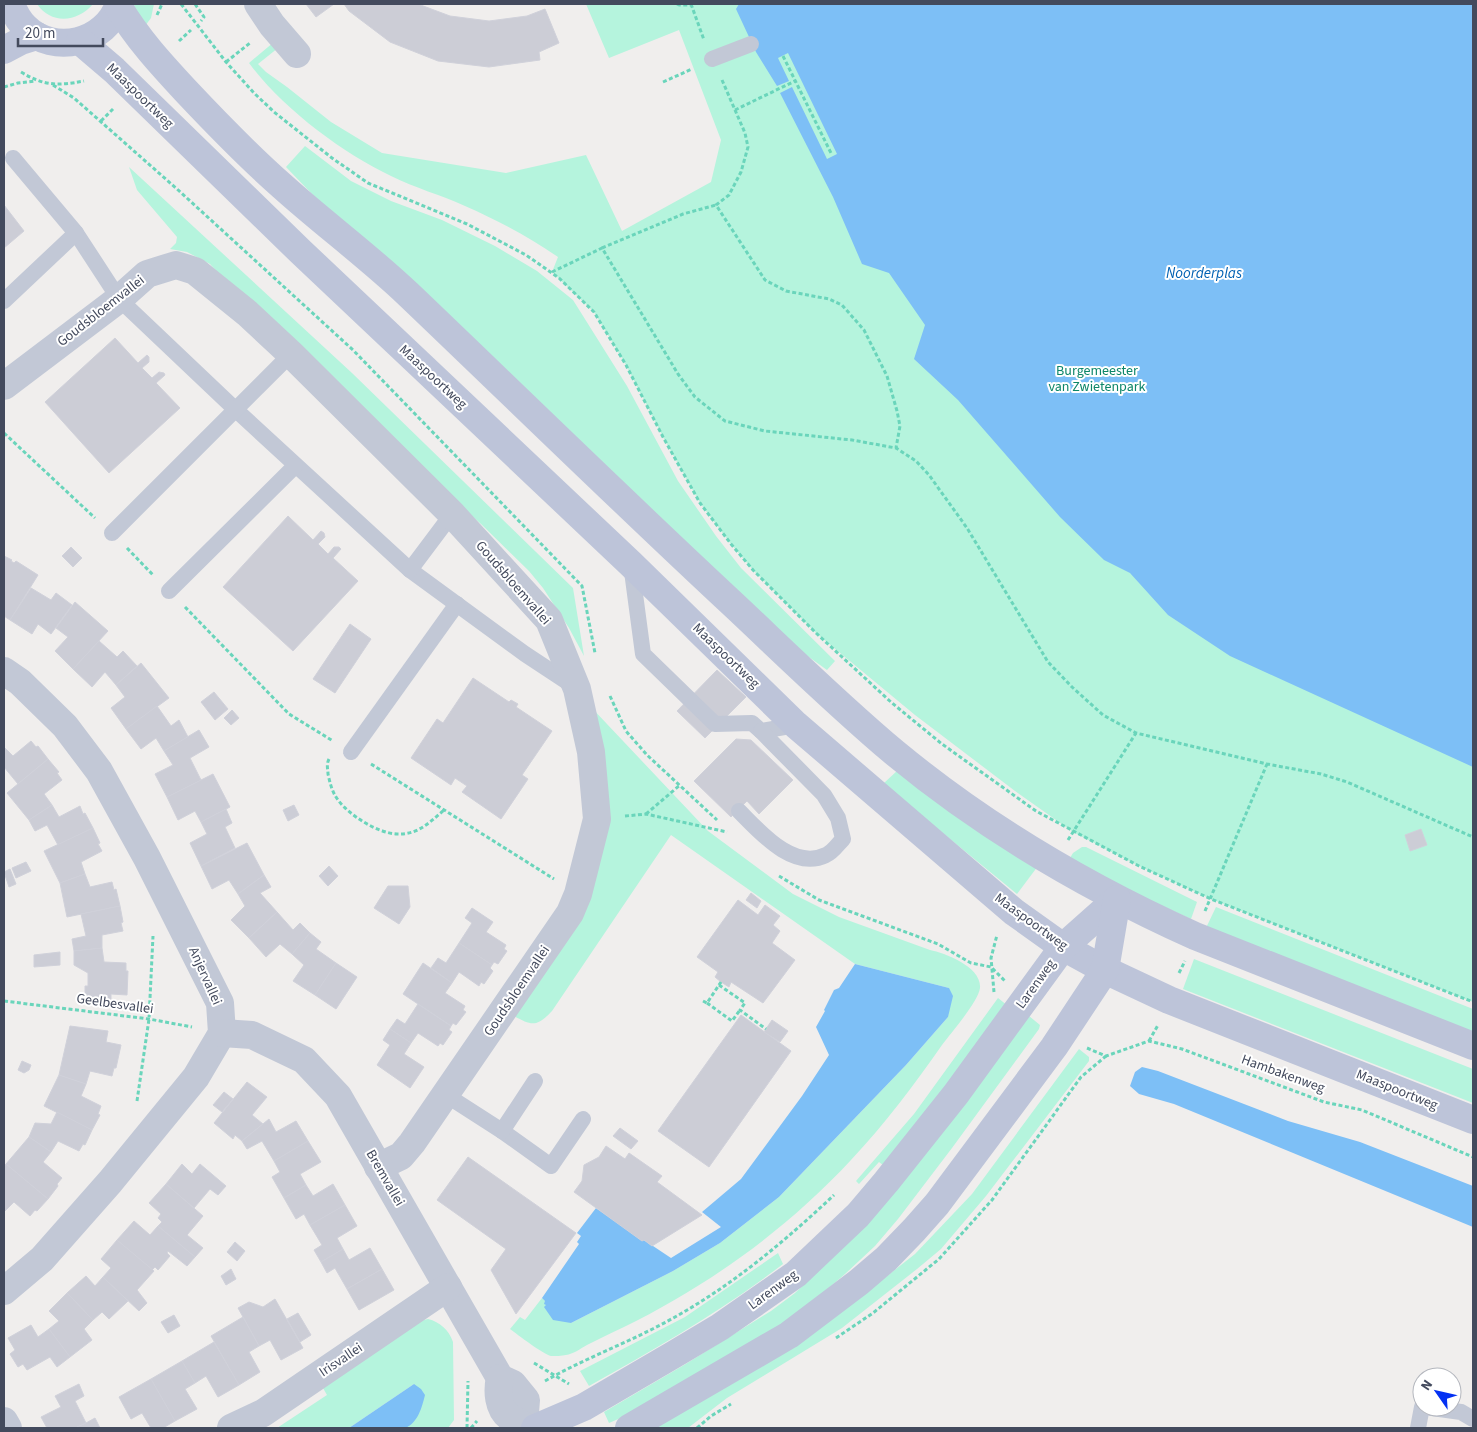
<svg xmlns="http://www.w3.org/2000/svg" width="1477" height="1432" font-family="'Source Sans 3',sans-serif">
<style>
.green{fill:#b5f4dd}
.water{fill:#7dbff6}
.building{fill:#cccdd6;stroke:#d0d1da}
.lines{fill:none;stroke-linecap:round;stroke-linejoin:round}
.path{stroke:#6ad5bb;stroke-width:3;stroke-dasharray:4 2.5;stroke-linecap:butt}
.lane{stroke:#c2c8d6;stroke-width:16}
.street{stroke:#c2c8d6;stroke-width:28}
.secondary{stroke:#bdc4d9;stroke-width:28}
.labels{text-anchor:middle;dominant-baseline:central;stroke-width:4;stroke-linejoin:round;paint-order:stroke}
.street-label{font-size:14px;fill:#434a5d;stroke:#fff}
.park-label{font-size:14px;fill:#0c8668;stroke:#fff}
.water-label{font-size:15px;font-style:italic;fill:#0061b3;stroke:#fff}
</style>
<rect width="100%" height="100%" fill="#f0eeed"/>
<g class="green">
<path d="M37,4h56c-15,18 -42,21 -56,0z"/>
<polygon points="134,4 154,4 151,18 142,30 135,14"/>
<path d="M586,4h887v998l-262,-103 -72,-33 -66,-34 -58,-41 -100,-76 -99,-82 -63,-63 -22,-26 -31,-41 -37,-66 -37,-72 -32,-53 -42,-40 6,-15c-29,-20 -61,-37 -93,-51 -24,-11 -50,-18 -74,-30 -49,-23 -110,-69 -142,-113l25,-21 4,6 -20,16 8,8 21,15 44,35 51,31 124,20 80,-18 36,76 89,-49 10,-42 -42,-110 -70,28z"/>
<polygon points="305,146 351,181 391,201 442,220 495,246 537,271 573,300 627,386 678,481 716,536 741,568 835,661 827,670 763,624 311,193 286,167"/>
<polygon points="129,167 352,373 573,588 584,656 569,628 543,588 529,571 481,524 291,354 210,264 187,252 170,249 176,243 177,237 137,190"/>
<path d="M590,706l118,125 85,63 46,23 91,33c15,3 52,17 50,38 -2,14 -29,45 -38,57 -28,40 -57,79 -91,115 -64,69 -143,126 -227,167 -13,6 -25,12 -37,18 -7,4 -14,9 -21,10 -4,1 -11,1 -15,1 -8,-2 -33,-21 -41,-27l10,-12 5,3 17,-22 3,3 1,4 25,18 102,-52 47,-28 59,-46 127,-132 42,-48 1,-29 -94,-24 -184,-129 -119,176c-15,16 -20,15 -38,5l66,-106z"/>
<polygon points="899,769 1038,866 1017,894 883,784"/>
<polygon points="1082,847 1086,847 1197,902 1191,919 1067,863 1073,853"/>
<polygon points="1216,907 1473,1009 1473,1037 1205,930"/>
<polygon points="1194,959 1473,1069 1473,1103 1183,989"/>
<polygon points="998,998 1008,1006 887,1168 879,1162 859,1184 856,1181 914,1114"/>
<polygon points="1029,1016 1040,1025 1039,1029 952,1148 898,1219 875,1246 845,1274 795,1317 646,1407 609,1423 604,1412 684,1365 771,1311 795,1293 848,1243"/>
<polygon points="1079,1049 1089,1057 1089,1061 986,1196 941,1249 917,1269 842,1328 727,1398 688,1428 646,1428 854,1302 915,1254 972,1194"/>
<path d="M778,1253l5,11c-61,47 -128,85 -194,122l-9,-15 105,-54z"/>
<path d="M428,1319c12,3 21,11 25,23l1,78 -6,8h-44l9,-6 1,-38 -65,44h-72l50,-33 -4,-7 93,-66z"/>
</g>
<g class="water">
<polygon points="739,4 1473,4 1473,767 1230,656 1168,615 1130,573 1104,560 1060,517 958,400 914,359 925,325 889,273 862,264 833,197 780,93 792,87 827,159 837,154 788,53 778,58 789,81 777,86 756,52 736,9"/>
<polygon points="855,964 949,988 953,996 948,1017 906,1065 779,1197 720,1243 673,1271 571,1323 553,1320 544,1307 546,1305 544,1304 545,1301 542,1298 579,1244 577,1242 581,1236 577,1233 596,1208 671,1258 721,1227 702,1212 741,1179 802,1096 829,1055 816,1027 825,1011 824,1010 834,990 839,988"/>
<polygon points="1142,1067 1158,1071 1288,1121 1360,1142 1473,1186 1473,1227 1174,1104 1139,1094 1130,1086 1135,1072"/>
<path d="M414,1384l7,5 4,6c-3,12 -7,28 -20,33 -7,3 -46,0 -56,0z"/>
</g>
<g class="building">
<polygon points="306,4 334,4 316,17"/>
<polygon points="344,4 418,4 450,16 489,21 527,16 545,9 559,43 539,52 540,60 489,67 438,61 390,42 349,11"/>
<polygon points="4,205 24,231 4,248"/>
<polygon points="115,338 138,363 147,355 149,357 149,362 142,368 152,378 159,372 164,373 165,375 156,383 180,408 109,473 45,402"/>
<polygon points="288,516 313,540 321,531 324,533 325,537 318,544 328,554 334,547 339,547 341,549 333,558 358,581 293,651 223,587"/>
<polygon points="71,547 82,558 73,567 62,556"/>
<polygon points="4,556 12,560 11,561 14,563 16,561 38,575 10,620 4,616"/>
<polygon points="31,588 51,600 56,593 72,605 51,634 38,624 32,634 10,620"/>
<polygon points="75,602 108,631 73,669 55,651 68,637 56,628"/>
<polygon points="350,624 371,639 335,693 313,679"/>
<polygon points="99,641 117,657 123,651 137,666 116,685 105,672 92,687 73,669"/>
<polygon points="141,663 169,698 126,729 111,708 125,697 116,685"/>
<polygon points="717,670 746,697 705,738 677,711"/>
<polygon points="473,678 509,702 511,700 518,704 516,707 552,731 522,775 528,779 501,819 462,792 467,786 455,778 451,785 411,758 437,719 443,723"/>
<polygon points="214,692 228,709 215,720 201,702"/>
<polygon points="157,706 171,726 179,720 188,737 164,751 156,738 141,749 126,729"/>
<polygon points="232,710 239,718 231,725 224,718"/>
<polygon points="199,730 209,747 190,758 201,780 167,797 155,774 173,765 164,751"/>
<polygon points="736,739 751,740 793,780 759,814 747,801 731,817 694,781"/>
<polygon points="31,741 36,747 38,746 48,759 18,784 4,767 4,747 13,756"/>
<polygon points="48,759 59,772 57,773 62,780 44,794 52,805 29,820 7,793"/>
<polygon points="213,774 230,807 201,822 195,811 178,820 167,797"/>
<polygon points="52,805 59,817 80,806 83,814 85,813 93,828 58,845 47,825 35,831 29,820"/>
<polygon points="294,805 299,815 288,821 283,810"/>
<polygon points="226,809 232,823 225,827 235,848 201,866 190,843 207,834 201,822"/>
<polygon points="93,828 100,843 98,844 102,851 81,862 85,874 60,883 44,851"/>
<polygon points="1421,829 1427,845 1410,851 1405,835"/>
<polygon points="247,843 264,875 238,894 229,880 212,889 201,866"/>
<polygon points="26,862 31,871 16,878 12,868"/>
<polygon points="329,866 338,876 328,886 319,876"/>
<polygon points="10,869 16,884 9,887 4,872"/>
<polygon points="85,874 90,887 112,882 114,890 116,889 120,906 67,917 60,883"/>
<polygon points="264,875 271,887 260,893 277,912 249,938 231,920 245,906 238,894"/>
<polygon points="388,886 408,886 410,907 399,924 374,908"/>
<polygon points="751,893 761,901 757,908 746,900"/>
<polygon points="738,900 758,915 765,905 780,916 773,925 780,931 772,943 795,960 763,1003 731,982 729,987 721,982 715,977 718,972 697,957"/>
<polygon points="120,906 123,922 121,923 123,931 102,935 102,948 74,951 72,939 86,936 81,914"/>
<polygon points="472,908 493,922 486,932 506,945 504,949 507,951 498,964 494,962 492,965 459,943 472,923 465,918"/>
<polygon points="277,912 293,930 300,923 310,933 292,954 280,944 266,957 249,938"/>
<polygon points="310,933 321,942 316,949 336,963 315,995 293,981 304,965 292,954"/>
<polygon points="459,943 492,965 490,968 493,971 484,984 481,982 479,986 459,972 452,983 431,968 438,958 446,963"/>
<polygon points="102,948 104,962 126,963 126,971 128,971 127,995 111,994 111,1005 85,1002 85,986 88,986 88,973 74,965 74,951"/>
<polygon points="60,952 60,965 34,967 34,955"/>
<polygon points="336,963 357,977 336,1009 315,995"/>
<polygon points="423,963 452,983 445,993 465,1006 463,1010 466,1012 456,1025 453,1023 451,1026 403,994"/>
<polygon points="418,1004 451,1026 449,1030 452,1032 443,1045 440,1043 438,1046 418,1033 411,1043 390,1029 397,1019 405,1024"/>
<polygon points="741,1015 791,1051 709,1167 658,1131"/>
<polygon points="772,1020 788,1031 780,1042 764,1032"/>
<polygon points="70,1026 108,1031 106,1042 121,1045 116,1068 114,1068 112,1076 90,1071 86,1084 59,1075"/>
<polygon points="390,1029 411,1043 404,1054 424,1067 410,1088 377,1065 390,1045 383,1040"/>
<polygon points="22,1061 31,1065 29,1070 24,1073 18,1070"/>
<polygon points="59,1075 86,1084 81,1096 101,1106 98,1114 100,1115 92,1130 44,1106"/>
<polygon points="247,1082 267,1097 252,1115 263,1124 242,1141 235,1135 233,1139 214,1123"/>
<polygon points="224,1092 233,1099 222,1112 213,1105"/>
<polygon points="57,1112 92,1130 85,1145 83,1144 79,1151 58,1141 51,1152 29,1137 35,1123 51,1124"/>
<polygon points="269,1119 276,1132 296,1121 308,1141 274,1161 262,1141 247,1149 242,1141"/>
<polygon points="620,1128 638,1141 631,1149 613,1136"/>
<polygon points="29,1137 51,1152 43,1162 62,1178 57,1184 58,1186 48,1199 6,1164"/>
<polygon points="308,1141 321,1162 300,1174 306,1185 284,1198 272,1177 280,1172 274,1161"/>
<polygon points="606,1146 625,1159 629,1153 662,1176 657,1182 702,1215 652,1246 644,1240 642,1241 574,1192 582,1181 584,1165 599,1157"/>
<polygon points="468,1157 576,1233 516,1314 491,1270 506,1249 437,1200"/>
<polygon points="6,1164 48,1199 37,1211 35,1210 30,1216 14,1202 4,1212 4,1167"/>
<polygon points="182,1164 192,1174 200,1164 226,1186 218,1195 210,1189 194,1208 166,1184"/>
<polygon points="166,1184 203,1216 187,1235 203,1248 195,1257 158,1226 162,1222 158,1218 161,1214 149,1203"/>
<polygon points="333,1184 345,1205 310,1225 304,1214 296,1219 284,1198 306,1185 313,1196"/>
<polygon points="345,1205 357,1226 337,1238 343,1249 321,1262 314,1250 322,1245 310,1225"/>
<polygon points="134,1221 150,1235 158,1226 195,1257 187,1266 168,1251 167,1253 170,1256 158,1270 155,1267 152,1270 117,1240"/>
<polygon points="117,1240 154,1271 137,1290 147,1303 139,1311 103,1277 111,1268 101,1259"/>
<polygon points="235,1242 245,1251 237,1261 227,1252"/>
<polygon points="370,1248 382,1269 347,1289 335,1268 327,1273 321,1262 343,1249 349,1260"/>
<polygon points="231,1269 236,1279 226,1285 221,1276"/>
<polygon points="382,1269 394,1290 359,1310 347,1289"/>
<polygon points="86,1276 95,1286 103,1277 128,1301 109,1319 102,1312 93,1320 67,1293"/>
<polygon points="67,1293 93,1320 84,1329 92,1340 70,1357 49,1329 59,1321 49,1311"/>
<polygon points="275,1299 303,1348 281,1360 270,1340 259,1346 238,1308 249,1302 263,1307"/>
<polygon points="298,1313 311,1335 300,1342 287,1319"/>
<polygon points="174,1315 180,1326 168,1333 161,1322"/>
<polygon points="243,1317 259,1346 249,1352 260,1372 239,1385 211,1336"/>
<polygon points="31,1325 38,1337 49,1329 70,1357 57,1367 50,1357 27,1370 23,1364 18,1367 10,1354 15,1350 8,1338"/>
<polygon points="214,1342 239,1385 218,1397 206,1376 195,1383 182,1361"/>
<polygon points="182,1361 195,1383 185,1389 197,1409 175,1421 151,1379"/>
<polygon points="151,1379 175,1421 163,1428 151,1428 142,1413 131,1419 119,1397"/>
<polygon points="79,1384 84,1396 75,1401 86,1423 75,1428 47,1428 41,1417 61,1407 55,1396"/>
<polygon points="95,1418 100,1428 75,1428 86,1423"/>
</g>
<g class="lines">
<g class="path">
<polyline points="181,4 226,62 254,93 274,112 332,158 368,183 467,224 526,255 559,278 594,312 626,365 663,437 700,503 731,544 753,570 816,633 892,703 942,744 1036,811 1139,866 1211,899 1473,1002"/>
<polyline points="195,4 204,17 201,21"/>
<polyline points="677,4 679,5 691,5"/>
<polyline points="691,4 704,40"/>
<polyline points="157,15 162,4"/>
<polyline points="179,41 191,30"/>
<polyline points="783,56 831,153"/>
<polyline points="226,62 250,43"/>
<path d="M21,72c23,14 37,14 63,9"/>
<polyline points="722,80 745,133 748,147 741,172 729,195 716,205 765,280 786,291 829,299 842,305 864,330 887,376 897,411 900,426 896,448"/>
<polyline points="663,82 692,69"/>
<polyline points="53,85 74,98 177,189 353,350 582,586 595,653"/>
<polyline points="4,87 18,83 35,81"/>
<polyline points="735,110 795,81"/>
<polyline points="101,121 114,108"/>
<polyline points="602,248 683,214 716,205"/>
<polyline points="552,272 602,248 678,374 695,397 725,421 765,431 852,440 896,448 916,461 929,475 967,528 1048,662 1072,687 1103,715 1136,733 1267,764 1321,774 1347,782 1473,837"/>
<polyline points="4,433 95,518"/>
<polyline points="127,548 154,576"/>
<polyline points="185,607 289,714 333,741"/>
<polyline points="610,696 626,731 647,755 717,820"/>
<path d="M329,759c-3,6 -1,10 -1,15 2,9 4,18 10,26 11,15 39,33 59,34 21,1 33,-12 47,-24"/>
<polyline points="371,764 554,879"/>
<polyline points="646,814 680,785"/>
<polyline points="625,816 646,814 727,832"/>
<polyline points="1068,840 1136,733"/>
<polyline points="779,876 819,900 938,944 971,963 991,967 1005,981"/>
<polyline points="1205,911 1267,764"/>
<polyline points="1179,973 1185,961"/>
<polyline points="719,985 745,1003 740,1010 766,1029"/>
<polyline points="994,992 991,958 997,935"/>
<polyline points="4,1001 149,1019 192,1027"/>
<polyline points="703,1001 707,1003 721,982"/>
<polyline points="707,1003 732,1021 740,1010"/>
<polyline points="1149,1041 1158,1025"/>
<polyline points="1087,1048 1106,1056 1149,1041 1182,1049 1324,1102 1362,1110 1473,1157"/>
<polyline points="137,1101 149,1019 153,936"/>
<polyline points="836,1338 873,1313 939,1259 992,1200 1081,1077 1106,1056"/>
<polyline points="534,1363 569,1384"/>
<path d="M545,1381c42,-24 88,-40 130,-64 59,-33 110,-76 159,-122"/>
<polyline points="467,1428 468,1381"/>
<polyline points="471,1428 477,1421"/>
<polyline points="697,1428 711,1416 731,1404"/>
</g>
<g class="lane">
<polyline points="712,59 751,44"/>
<polyline points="13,158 76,233 119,299 236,410 410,570 525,654 575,687"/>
<polyline points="4,301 76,233"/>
<polyline points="112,533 291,354"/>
<polyline points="631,564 643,654 715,724 752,723 761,731 796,725"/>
<polyline points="410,570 452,514"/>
<polyline points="169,591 295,466"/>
<polyline points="351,752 457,604"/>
<path d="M739,811c21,21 54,60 87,44 7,-3 12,-11 17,-16l-5,-21 -14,-23 -63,-64"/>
<polyline points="446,1095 502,1131 551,1166 583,1119"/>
<polyline points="502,1131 535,1081"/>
<polyline points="1425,1407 1461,1412 1473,1419"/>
<polyline points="1418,1428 1422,1407"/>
</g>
<g class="street">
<polyline points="258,4 272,25 297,54"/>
<polyline points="4,386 119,299 147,274 176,265 195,271 247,313 291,354 452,514 549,620 577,689 591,752 597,819 578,894 570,913 412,1143 401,1156 378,1167"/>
<polyline points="4,671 20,682 65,726 99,771 147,858 220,1003 222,1033 196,1077 110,1182 42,1259 4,1291"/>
<polyline points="222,1033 252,1035 304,1060 338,1096 500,1378 513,1384 526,1400 524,1425"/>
<path d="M500,1378c-3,13 -2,30 9,39 6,4 13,5 17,11"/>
<polyline points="4,1421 8,1428"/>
<polyline points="231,1428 263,1413 448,1287"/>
</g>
<g class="secondary">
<path d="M11,4c3,8 7,16 14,23 29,29 81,16 94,-23"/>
<path d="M118,6c19,32 42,57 67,84 31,33 63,66 97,96 41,37 86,70 126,108 109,104 217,210 328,313 52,49 104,100 159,146 92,76 191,134 300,183l278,110"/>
<polyline points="80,41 114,70 301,252 631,564 796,725 1014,912 1063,947 1105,970 1169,1000 1473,1120"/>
<polyline points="4,50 21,41 37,36"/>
<polyline points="535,1428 584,1407 673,1355 720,1327 796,1274 858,1215 886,1182 956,1094 1063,947 1117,899"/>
<polyline points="629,1428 789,1335 859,1282 886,1259 914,1230 937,1204 1054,1047 1105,970 1117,899"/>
</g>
</g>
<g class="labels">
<g class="street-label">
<text transform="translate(140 96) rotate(44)">Maaspoortweg</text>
<text transform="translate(101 311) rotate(-38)">Goudsbloemvallei</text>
<text transform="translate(433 377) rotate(43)">Maaspoortweg</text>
<text transform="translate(513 583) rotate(49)">Goudsbloemvallei</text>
<text transform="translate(726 656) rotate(44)">Maaspoortweg</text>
<text transform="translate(1031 922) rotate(36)">Maaspoortweg</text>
<text transform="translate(205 976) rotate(66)">Anjervallei</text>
<text transform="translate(1036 984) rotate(-54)">Larenweg</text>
<text transform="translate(517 991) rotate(-56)">Goudsbloemvallei</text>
<text transform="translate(115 1004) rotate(8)">Geelbesvallei</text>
<text transform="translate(1283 1074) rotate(20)">Hambakenweg</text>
<text transform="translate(1397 1090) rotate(22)">Maaspoortweg</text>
<text transform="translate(385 1178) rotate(60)">Bremvallei</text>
<text transform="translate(773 1290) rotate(-36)">Larenweg</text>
<text transform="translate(341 1360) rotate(-34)">Irisvallei</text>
</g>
<g class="park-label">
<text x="1097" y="371">Burgemeester<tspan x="1097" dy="16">van Zwietenpark</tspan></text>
</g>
<g class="water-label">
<text x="1204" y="273">Noorderplas</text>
</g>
</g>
<rect width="1477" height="1432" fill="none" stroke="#434a5d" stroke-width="10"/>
<g transform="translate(1437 1392) rotate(304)"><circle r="24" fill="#ffffff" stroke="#b4b7be"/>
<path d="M0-4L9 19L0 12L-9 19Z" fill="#0431f3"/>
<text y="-8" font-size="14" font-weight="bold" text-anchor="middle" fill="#434a5d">N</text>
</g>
<path d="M18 38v8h85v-8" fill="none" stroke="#434a5d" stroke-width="2.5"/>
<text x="25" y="38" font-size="15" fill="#434a5d" stroke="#ffffff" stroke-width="4" paint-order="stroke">20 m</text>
</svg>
